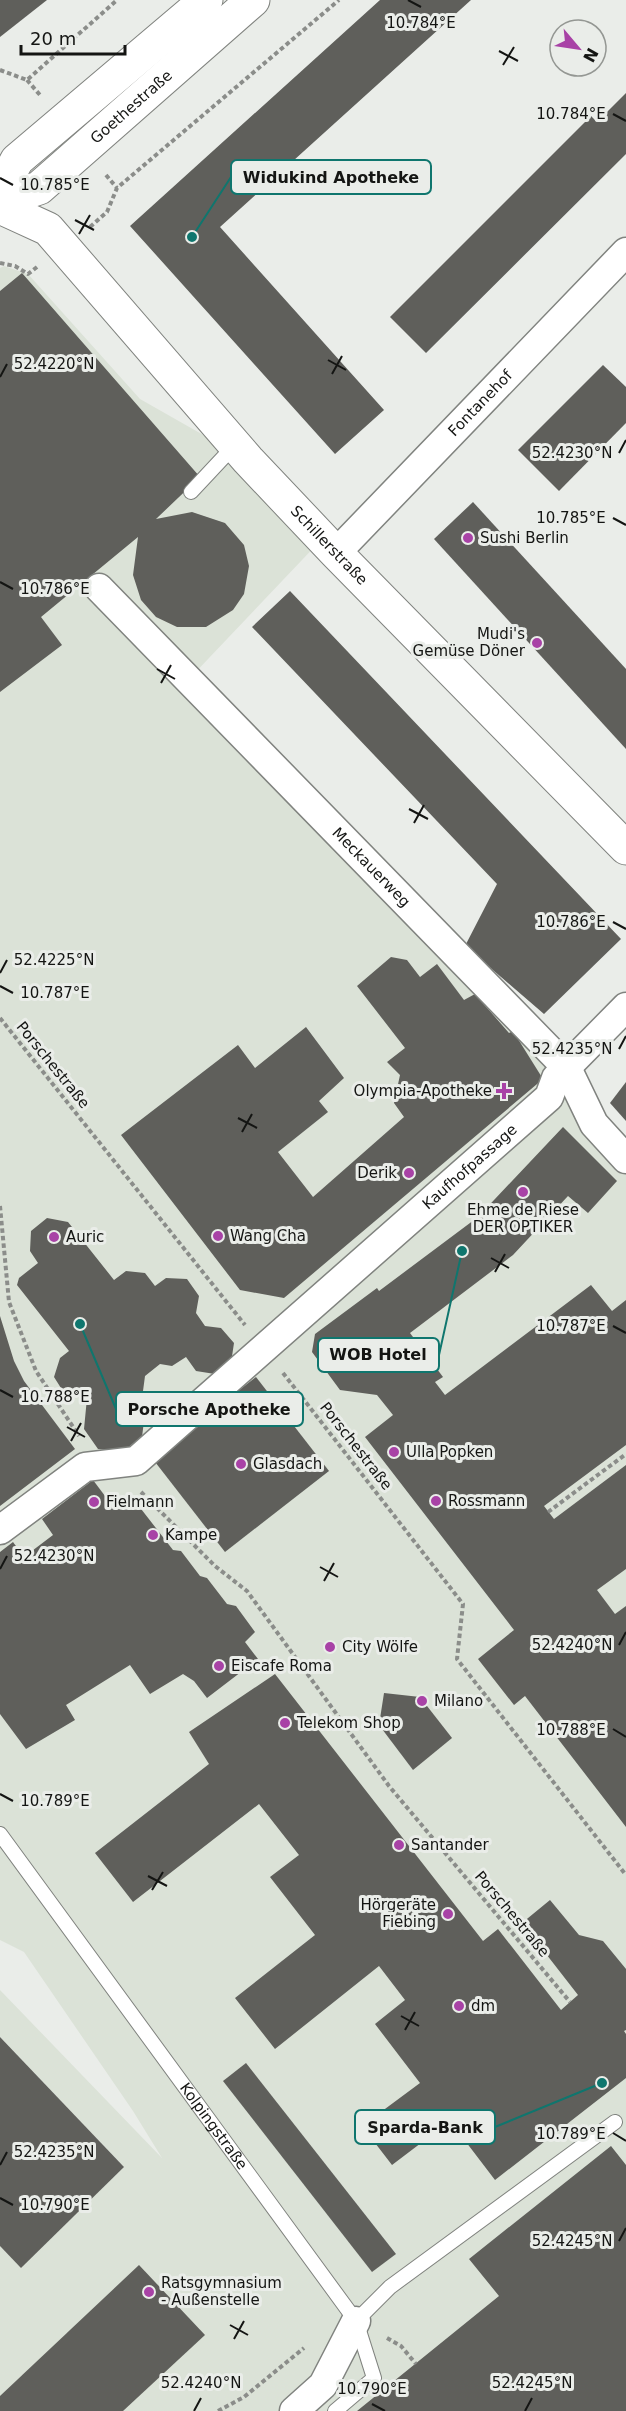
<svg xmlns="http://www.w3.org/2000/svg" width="626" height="2411" font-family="'DejaVu Sans',sans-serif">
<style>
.built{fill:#dbe2d7}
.building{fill:#5f5f5b}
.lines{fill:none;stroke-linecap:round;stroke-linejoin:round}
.lane-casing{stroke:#80837f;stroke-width:16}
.street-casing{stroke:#80837f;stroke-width:31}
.secondary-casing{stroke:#80837f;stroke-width:35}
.path{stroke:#8b8d8a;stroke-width:4;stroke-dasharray:4.5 3;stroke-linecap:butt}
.lane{stroke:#fff;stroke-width:14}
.street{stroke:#fff;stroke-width:28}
.secondary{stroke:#fff;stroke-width:33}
.ticks{fill:none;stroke:#141513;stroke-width:2}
.poi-dot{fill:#a842a6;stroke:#eaede9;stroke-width:2}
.labels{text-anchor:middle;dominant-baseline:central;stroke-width:6;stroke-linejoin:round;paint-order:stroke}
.street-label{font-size:15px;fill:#141513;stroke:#eaede9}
.poi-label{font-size:15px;fill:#141513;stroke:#eaede9;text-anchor:start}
.ticks-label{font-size:15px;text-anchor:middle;fill:#141513;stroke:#eaede9;stroke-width:6;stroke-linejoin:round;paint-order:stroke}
.leader{fill:none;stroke:#0f766e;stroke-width:2}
.callout-dot{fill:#0f766e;stroke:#eaede9;stroke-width:2}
.callout{fill:#eaede9;stroke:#0f766e;stroke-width:2}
.callout-label{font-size:16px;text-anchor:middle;font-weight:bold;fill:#141513}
</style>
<rect width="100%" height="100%" fill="#eaede9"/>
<polygon class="built" points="4,266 28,274 140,399 249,461 321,540 190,678 562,1073 626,1170 626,2411 0,2411 0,2246 21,2267 124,2167 0,2037 0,1990 162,2158 133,2111 24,1952 0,1940 0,268"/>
<g class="building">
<polygon points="0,0 47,0 0,37"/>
<polygon points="380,0 471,0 220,227 384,410 335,454 130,226"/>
<polygon points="626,93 626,154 426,353 390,317 591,116 597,122"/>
<polygon points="22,273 200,477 156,519 192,512 225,523 244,545 249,566 244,594 233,610 206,627 177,627 156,617 141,600 133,575 138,537 41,617 62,645 0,692 0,291"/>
<polygon points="603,365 626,387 626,423 559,491 518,450"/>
<polygon points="473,502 626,669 626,749 434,539"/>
<polygon points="290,591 621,939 544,1014 465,946 497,884 252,627"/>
<polygon points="391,957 407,960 420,977 437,964 464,1000 475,994 509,1033 513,1031 543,1079 284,1298 240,1290 121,1135 238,1045 255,1068 306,1027 344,1078 319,1101 328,1112 278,1152 313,1197 404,1117 394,1103 400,1075 387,1062 405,1048 357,986"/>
<polygon points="626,1082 626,1121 610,1103"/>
<polygon points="563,1127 617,1181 588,1213 568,1196 513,1255 410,1333 443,1377 435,1382 445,1395 591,1285 612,1311 626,1300 626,1445 544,1506 554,1519 626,1465 626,1569 597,1590 615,1614 626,1606 626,1827 525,1696 514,1705 478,1659 514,1630 365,1437 393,1415 377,1395 340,1390 312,1352 315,1334 377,1288 379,1291 478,1217"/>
<polygon points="47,1218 68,1222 114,1280 126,1271 145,1273 155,1286 166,1278 187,1279 199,1296 196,1313 205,1326 221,1328 234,1343 231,1363 215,1374 196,1371 186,1357 172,1366 160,1364 145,1376 143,1391 133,1401 145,1413 142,1437 122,1452 98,1449 84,1429 87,1398 66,1396 54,1377 60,1358 69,1351 17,1285 19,1278 38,1263 30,1251 31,1231"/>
<polygon points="0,1316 14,1361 24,1381 75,1449 0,1506"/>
<polygon points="256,1377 329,1471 225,1552 152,1458"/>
<polygon points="93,1480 114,1508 122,1502 138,1505 173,1550 181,1551 200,1576 207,1578 227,1604 236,1606 255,1632 245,1642 258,1659 207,1698 194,1681 183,1674 150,1694 130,1665 66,1705 75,1720 26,1749 0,1714 0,1552 13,1542 24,1557 53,1535 42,1519"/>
<polygon points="275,1674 483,1941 498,1929 561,2010 578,1995 522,1923 550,1900 579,1935 603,1941 626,1969 626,2030 624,2031 626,2034 626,2078 495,2180 450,2121 392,2165 362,2126 420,2083 375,2024 405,2000 379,1966 275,2049 235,1998 315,1935 270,1877 299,1855 259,1804 133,1902 95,1853 209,1764 189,1732"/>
<polygon points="384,1693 420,1697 452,1738 413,1770 379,1725"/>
<polygon points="0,2037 124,2167 21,2268 0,2246"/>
<polygon points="246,2063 396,2254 372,2272 223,2081"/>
<polygon points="611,2146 626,2165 626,2411 357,2411 499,2296 469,2259"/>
<polygon points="139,2265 205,2335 123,2411 0,2411 0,2396"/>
</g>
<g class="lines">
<defs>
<g id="lane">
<polyline points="191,492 235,445"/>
<path id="s1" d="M0,1834l356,487 18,57 -39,33"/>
<polyline points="356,2321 390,2287 615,2122"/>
</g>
<g id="street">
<path id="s2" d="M336,553l290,-301"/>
<path id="s3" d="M99,588l468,480 27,56 32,35"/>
<path id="s4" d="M0,1530l85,-63 51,-6 413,-364 7,-19 70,-71"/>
<polyline points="294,2411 323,2385 356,2321"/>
</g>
<g id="secondary">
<polyline points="0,191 17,160 206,0"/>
<path id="s5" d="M0,201l39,-13 214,-188"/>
<path id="s6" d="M0,207l48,22 200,231 88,93 290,295"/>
</g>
</defs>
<use href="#lane" class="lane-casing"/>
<use href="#street" class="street-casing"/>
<use href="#secondary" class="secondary-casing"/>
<g class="path">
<polyline points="0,70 27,80 117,0"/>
<polyline points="27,80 40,95"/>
<polyline points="106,175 117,188"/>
<polyline points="90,227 107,212 117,188 339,0"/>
<polyline points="0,263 15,266 28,274 37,267"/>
<polyline points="0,1018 245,1325"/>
<polyline points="0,1206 9,1302 36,1371 79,1436"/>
<polyline points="283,1373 463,1604 457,1659 626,1875"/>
<polyline points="141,1492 215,1566 247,1591 389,1786 570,2002"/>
<polyline points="548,1512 626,1454"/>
<polyline points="387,2338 401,2346 416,2364"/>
<polyline points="218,2411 244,2397 304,2348"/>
</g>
<use href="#lane" class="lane"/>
<use href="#street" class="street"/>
<use href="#secondary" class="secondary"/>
</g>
<path class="ticks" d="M408,0l13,7M499,51l19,10M503,65l11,-18M613,114l13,7M0,178l13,7M75,220l19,10M79,234l11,-19M328,360l18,10M332,374l10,-18M0,377l7,-13M619,453l7,-13M613,518l13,7M0,582l13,7M157,669l18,10M161,683l10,-18M409,809l19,10M414,823l10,-18M613,922l13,7M0,973l7,-13M0,986l13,7M619,1049l7,-13M238,1118l19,10M242,1132l10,-18M491,1258l18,10M495,1272l10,-18M613,1326l13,7M0,1390l13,7M67,1427l18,10M71,1441l10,-18M320,1567l18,10M0,1569l7,-13M324,1581l10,-18M619,1645l7,-13M613,1729l13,8M0,1794l13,7M148,1876l19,10M152,1890l11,-18M401,2016l18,10M405,2030l10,-18M613,2133l13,8M0,2165l7,-13M0,2198l13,7M619,2241l7,-13M230,2325l18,10M234,2339l10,-18M372,2404l13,7M194,2411l7,-13M525,2411l7,-13"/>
<g class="poi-dot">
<circle cx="468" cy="538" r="6"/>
<circle cx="537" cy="643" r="6"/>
<path d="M501 1082h6v6h6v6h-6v6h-6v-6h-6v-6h6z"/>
<circle cx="409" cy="1173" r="6"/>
<circle cx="523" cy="1192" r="6"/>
<circle cx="218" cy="1236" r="6"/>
<circle cx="54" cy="1237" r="6"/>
<circle cx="394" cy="1452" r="6"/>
<circle cx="241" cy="1464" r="6"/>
<circle cx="436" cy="1501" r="6"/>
<circle cx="94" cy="1502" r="6"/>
<circle cx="153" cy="1535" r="6"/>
<circle cx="330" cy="1647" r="6"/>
<circle cx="219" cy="1666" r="6"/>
<circle cx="422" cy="1701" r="6"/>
<circle cx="285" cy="1723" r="6"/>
<circle cx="399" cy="1845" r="6"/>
<circle cx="448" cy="1914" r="6"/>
<circle cx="459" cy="2006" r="6"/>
<circle cx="149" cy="2292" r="6"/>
</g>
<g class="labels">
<g class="street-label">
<text stroke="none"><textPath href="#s5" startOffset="164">Goethestraße</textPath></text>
<text stroke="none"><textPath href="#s2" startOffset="208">Fontanehof</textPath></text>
<text stroke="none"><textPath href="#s6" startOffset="476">Schillerstraße</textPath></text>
<text stroke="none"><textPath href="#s3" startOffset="390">Meckauerweg</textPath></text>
<text transform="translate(53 1065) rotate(51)">Porschestraße</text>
<text stroke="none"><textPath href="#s4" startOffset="602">Kaufhofpassage</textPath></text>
<text transform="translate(356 1446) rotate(52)">Porschestraße</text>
<text transform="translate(512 1914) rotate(50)">Porschestraße</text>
<text stroke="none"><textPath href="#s1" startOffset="362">Kolpingstraße</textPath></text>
</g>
<g class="poi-label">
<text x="480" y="538">Sushi Berlin</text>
<text x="525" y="634" text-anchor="end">Mudi's<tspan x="525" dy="17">Gemüse Döner</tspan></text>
<text x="492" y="1091" text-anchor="end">Olympia-Apotheke</text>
<text x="397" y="1173" text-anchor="end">Derik</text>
<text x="523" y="1210" text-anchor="middle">Ehme de Riese<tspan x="523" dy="17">DER OPTIKER</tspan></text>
<text x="230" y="1236">Wang Cha</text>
<text x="66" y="1237">Auric</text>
<text x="406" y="1452">Ulla Popken</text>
<text x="253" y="1464">Glasdach</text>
<text x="448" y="1501">Rossmann</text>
<text x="106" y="1502">Fielmann</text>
<text x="165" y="1535">Kampe</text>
<text x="342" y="1647">City Wölfe</text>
<text x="231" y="1666">Eiscafe Roma</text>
<text x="434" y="1701">Milano</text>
<text x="297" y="1723">Telekom Shop</text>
<text x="411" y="1845">Santander</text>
<text x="436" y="1905" text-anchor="end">Hörgeräte<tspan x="436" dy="17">Fiebing</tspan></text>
<text x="471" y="2006">dm</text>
<text x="161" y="2283">Ratsgymnasium<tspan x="161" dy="17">- Außenstelle</tspan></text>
</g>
</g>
<g class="ticks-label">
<text x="421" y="28">10.784°E</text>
<text x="571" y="119">10.784°E</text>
<text x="55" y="190">10.785°E</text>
<text x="54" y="369">52.4220°N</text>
<text x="572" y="458">52.4230°N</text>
<text x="571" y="523">10.785°E</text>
<text x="55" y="594">10.786°E</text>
<text x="571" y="927">10.786°E</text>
<text x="54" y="965">52.4225°N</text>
<text x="55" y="998">10.787°E</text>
<text x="572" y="1054">52.4235°N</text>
<text x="571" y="1331">10.787°E</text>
<text x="55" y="1402">10.788°E</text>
<text x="54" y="1561">52.4230°N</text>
<text x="572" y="1650">52.4240°N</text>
<text x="571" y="1735">10.788°E</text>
<text x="55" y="1806">10.789°E</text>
<text x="571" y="2139">10.789°E</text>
<text x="54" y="2157">52.4235°N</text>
<text x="55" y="2210">10.790°E</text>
<text x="572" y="2246">52.4245°N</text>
<text x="201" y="2388">52.4240°N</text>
<text x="532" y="2388">52.4245°N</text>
<text x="372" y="2394">10.790°E</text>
</g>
<path class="leader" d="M192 237L231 177M462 1251L439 1355M80 1324L116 1409M602 2083L495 2127"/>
<g class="callout-dot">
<circle cx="192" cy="237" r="6"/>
<circle cx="462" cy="1251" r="6"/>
<circle cx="80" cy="1324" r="6"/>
<circle cx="602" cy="2083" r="6"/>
</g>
<g class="callout">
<rect x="231" y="160" width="200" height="34" rx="6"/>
<rect x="318" y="1338" width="121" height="34" rx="6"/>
<rect x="116" y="1392" width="187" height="34" rx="6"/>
<rect x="355" y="2110" width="140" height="34" rx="6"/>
</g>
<g class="callout-label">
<text x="331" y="183">Widukind Apotheke</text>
<text x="378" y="1360">WOB Hotel</text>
<text x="209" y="1415">Porsche Apotheke</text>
<text x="425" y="2133">Sparda-Bank</text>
</g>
<g transform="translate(578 48) rotate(119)"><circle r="28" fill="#eaede9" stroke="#949793" stroke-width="1.5"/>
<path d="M0-4.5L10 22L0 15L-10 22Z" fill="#a842a6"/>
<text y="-9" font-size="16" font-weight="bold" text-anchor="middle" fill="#141513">N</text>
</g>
<path d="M21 45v9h104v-9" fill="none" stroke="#141513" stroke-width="3"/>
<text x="30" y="45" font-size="18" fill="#141513" stroke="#eaede9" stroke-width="4.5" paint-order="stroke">20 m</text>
</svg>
